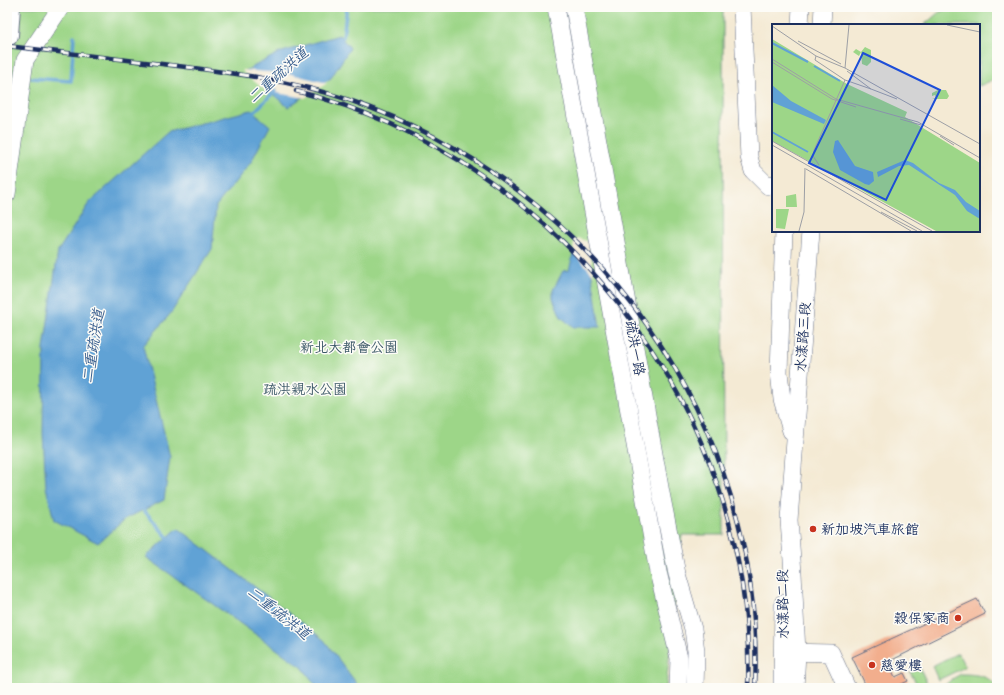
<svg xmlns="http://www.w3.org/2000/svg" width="1004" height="695" font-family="'Comic Neue','LXGW WenKai TC',sans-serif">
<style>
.green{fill:#9dd688;stroke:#5c8273}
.water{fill:#61a2d5;stroke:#3e689a}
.pier{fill:#f4ead4}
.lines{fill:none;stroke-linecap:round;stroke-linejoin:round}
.stream{stroke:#61a2d5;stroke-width:3.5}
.building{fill:#f2ae8d}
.minor-casing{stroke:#677087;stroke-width:18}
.highway-casing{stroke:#677087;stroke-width:24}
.minor{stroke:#fff;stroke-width:17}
.highway{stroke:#fff;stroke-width:22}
.rail-casing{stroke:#1b2f5e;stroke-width:4.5}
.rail{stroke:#fdfcf7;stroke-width:3;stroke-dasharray:9;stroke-linecap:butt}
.poi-dot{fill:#c8321e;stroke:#fdfcf7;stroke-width:1.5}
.labels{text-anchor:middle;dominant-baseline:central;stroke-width:3;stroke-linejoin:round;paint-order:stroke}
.street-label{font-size:14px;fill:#1b2f5e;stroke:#fdfcf7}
.park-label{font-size:14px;fill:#3c5968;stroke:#fdfcf7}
.poi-label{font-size:14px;fill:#1b2f5e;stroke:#fdfcf7;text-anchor:start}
.water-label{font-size:15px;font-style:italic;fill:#375d8e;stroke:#fdfcf7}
.inset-river{fill:none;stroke:#61a2d5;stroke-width:2}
.inset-road{fill:none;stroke:#9d9fa5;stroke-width:1}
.view{fill:#1d4ed8;fill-opacity:0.15;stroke:#1d4ed8;stroke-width:2}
.inset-edge{fill:none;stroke:#1b2f5e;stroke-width:2}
</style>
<rect width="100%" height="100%" fill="#fdfcf7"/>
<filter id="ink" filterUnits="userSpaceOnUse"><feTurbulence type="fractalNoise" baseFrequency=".025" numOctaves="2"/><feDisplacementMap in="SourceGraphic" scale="8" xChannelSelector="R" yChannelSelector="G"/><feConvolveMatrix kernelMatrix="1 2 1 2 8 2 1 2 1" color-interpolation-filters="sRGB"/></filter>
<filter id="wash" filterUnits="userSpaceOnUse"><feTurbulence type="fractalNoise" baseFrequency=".012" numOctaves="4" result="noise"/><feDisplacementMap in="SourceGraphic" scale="16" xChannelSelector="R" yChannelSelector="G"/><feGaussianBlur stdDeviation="0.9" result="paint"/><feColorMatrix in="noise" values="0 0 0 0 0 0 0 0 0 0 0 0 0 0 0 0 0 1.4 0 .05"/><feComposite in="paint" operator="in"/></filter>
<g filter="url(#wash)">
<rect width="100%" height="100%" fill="#f4ead4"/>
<g class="green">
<polygon points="7,7 723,7 724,535 682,535 666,688 7,688"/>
<polygon points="951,7 997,7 997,78 979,86 979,25 924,25 938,13"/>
<polygon points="958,653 965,667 938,680 932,666"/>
<polygon points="920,668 929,688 919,688 910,672"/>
<path d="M961,674c12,0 30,1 36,14h-55l10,-9z"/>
</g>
<g class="water">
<polygon points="339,35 350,48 331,78 288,107 245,71 279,53"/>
<polygon points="251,110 270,126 251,162 216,206 212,249 171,313 143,346 170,457 164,500 125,519 98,543 54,520 46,487 43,434 44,349 58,251 89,203 168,132"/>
<polygon points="587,243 600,327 573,327 561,317 553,298 553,290 563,271 569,270 576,244"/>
<polygon points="178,528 324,640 360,688 318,688 302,667 146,557"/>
</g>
<g class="pier">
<polygon points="243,70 291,74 327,83 305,98 266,91 243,72"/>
<polygon points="578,238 589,242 594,275 573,252 574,243"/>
</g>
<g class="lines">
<g class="stream">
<polyline points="339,40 343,37 347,7"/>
<polyline points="31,78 71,81 74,36"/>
<polyline points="251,115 275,91"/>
<polyline points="141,507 170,540"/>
</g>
</g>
<g id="blocks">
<polygon class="building" points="977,599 985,614 888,662 895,677 904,673 908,681 893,688 867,688 852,657"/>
</g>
</g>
<g filter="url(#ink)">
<use href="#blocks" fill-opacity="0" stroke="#677087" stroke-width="1"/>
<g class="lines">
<defs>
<g id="minor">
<polyline points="556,7 658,572 679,658 678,688"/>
<polyline points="574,7 661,493 677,574 693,629 696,651 695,688"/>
<polyline points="742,7 749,157 753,171 768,186 773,184"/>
<polyline points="800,25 801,7"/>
<polyline points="822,25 823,7"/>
<polyline points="7,194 25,60 61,7"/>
<polyline points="784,231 779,372 782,399 791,431"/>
<polyline points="785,652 831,653 847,688"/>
<polyline points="782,688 783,603"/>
<polyline points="795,688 797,653 793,573 789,520 811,231"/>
</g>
<polyline id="highway" points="7,35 9,7"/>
</defs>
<use href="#minor" class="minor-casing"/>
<use href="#highway" class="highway-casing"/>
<use href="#minor" class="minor"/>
<use href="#highway" class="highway"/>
<defs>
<g id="rail">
<path d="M7,46c52,6 104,12 155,18 64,8 126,15 187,36 246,84 418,326 406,588"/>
<path d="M296,91c264,66 462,323 452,597"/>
</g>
</defs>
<use href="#rail" class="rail-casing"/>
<use href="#rail" class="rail"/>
</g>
</g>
<g class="poi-dot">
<circle cx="813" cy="529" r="4"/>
<circle cx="958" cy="618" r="4"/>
<circle cx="872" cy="665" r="4"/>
</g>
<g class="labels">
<g class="street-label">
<text transform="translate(803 337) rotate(-86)">水漾路三段</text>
<text transform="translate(635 348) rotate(80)">疏洪一路</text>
<text transform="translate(783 604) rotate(-91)">水漾路二段</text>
</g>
<g class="park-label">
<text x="349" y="347">新北大都會公園</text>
<text x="305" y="389">疏洪親水公園</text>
</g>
<g class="poi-label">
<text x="821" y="529">新加坡汽車旅館</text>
<text x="950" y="618" text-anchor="end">穀保家商</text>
<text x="880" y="665">慈愛樓</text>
</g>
<g class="water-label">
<text transform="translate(278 75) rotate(-42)">二重疏洪道</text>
<text transform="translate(93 346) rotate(-81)">二重疏洪道</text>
<text transform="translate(279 613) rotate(38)">二重疏洪道</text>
</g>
</g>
<g transform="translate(772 24)">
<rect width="208" height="208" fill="#f4ead4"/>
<path d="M0,15l75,45 60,28 -2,5 75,46v68h-44l-164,-90zM93,23l6,3v12l-4,4 -5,-2 -1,-12 -2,4 -6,-4 3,-3 5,3zM166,66h8l3,6 -2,3h-15l4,-1 -1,-3 -3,1v-3zM24,170l1,13h-11v-11zM4,185h13l-4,20 -9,-1z" fill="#9dd688"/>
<path d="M0,61l19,16 35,19 -2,4 -52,-22zM66,116l17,26 18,6 1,9 -5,4 -4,-1 -25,-14 -7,-18 2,-11zM133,136l8,3 26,20 16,7 11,12 14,9v8l-13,-8 -12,-16 -46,-30 -10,1 -21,11 -1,-5z" fill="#61a2d5"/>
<path class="inset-river" d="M0,19l36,19M42,42l26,15M0,108l36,20"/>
<path class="inset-road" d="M175,1l33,7M0,2l44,30 29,12 135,76M26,17l43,23M44,32l-1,4 30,20 26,9 -24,-18M0,35l64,40 82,23 62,36M0,38l60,37 24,8M73,44l4,-43M99,65l26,10M128,95l21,6M168,112l14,9M0,117l160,90M0,121l150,86M47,141l-6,-9 1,-6 31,-70M34,145l105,62M109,188l36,19M27,207l5,-19 1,-44"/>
<path class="view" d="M91,29l77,37 -54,110 -77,-37z"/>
<rect width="208" height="208" class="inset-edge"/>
</g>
<rect width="1004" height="695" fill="none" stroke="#fdfcf7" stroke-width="24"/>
</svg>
